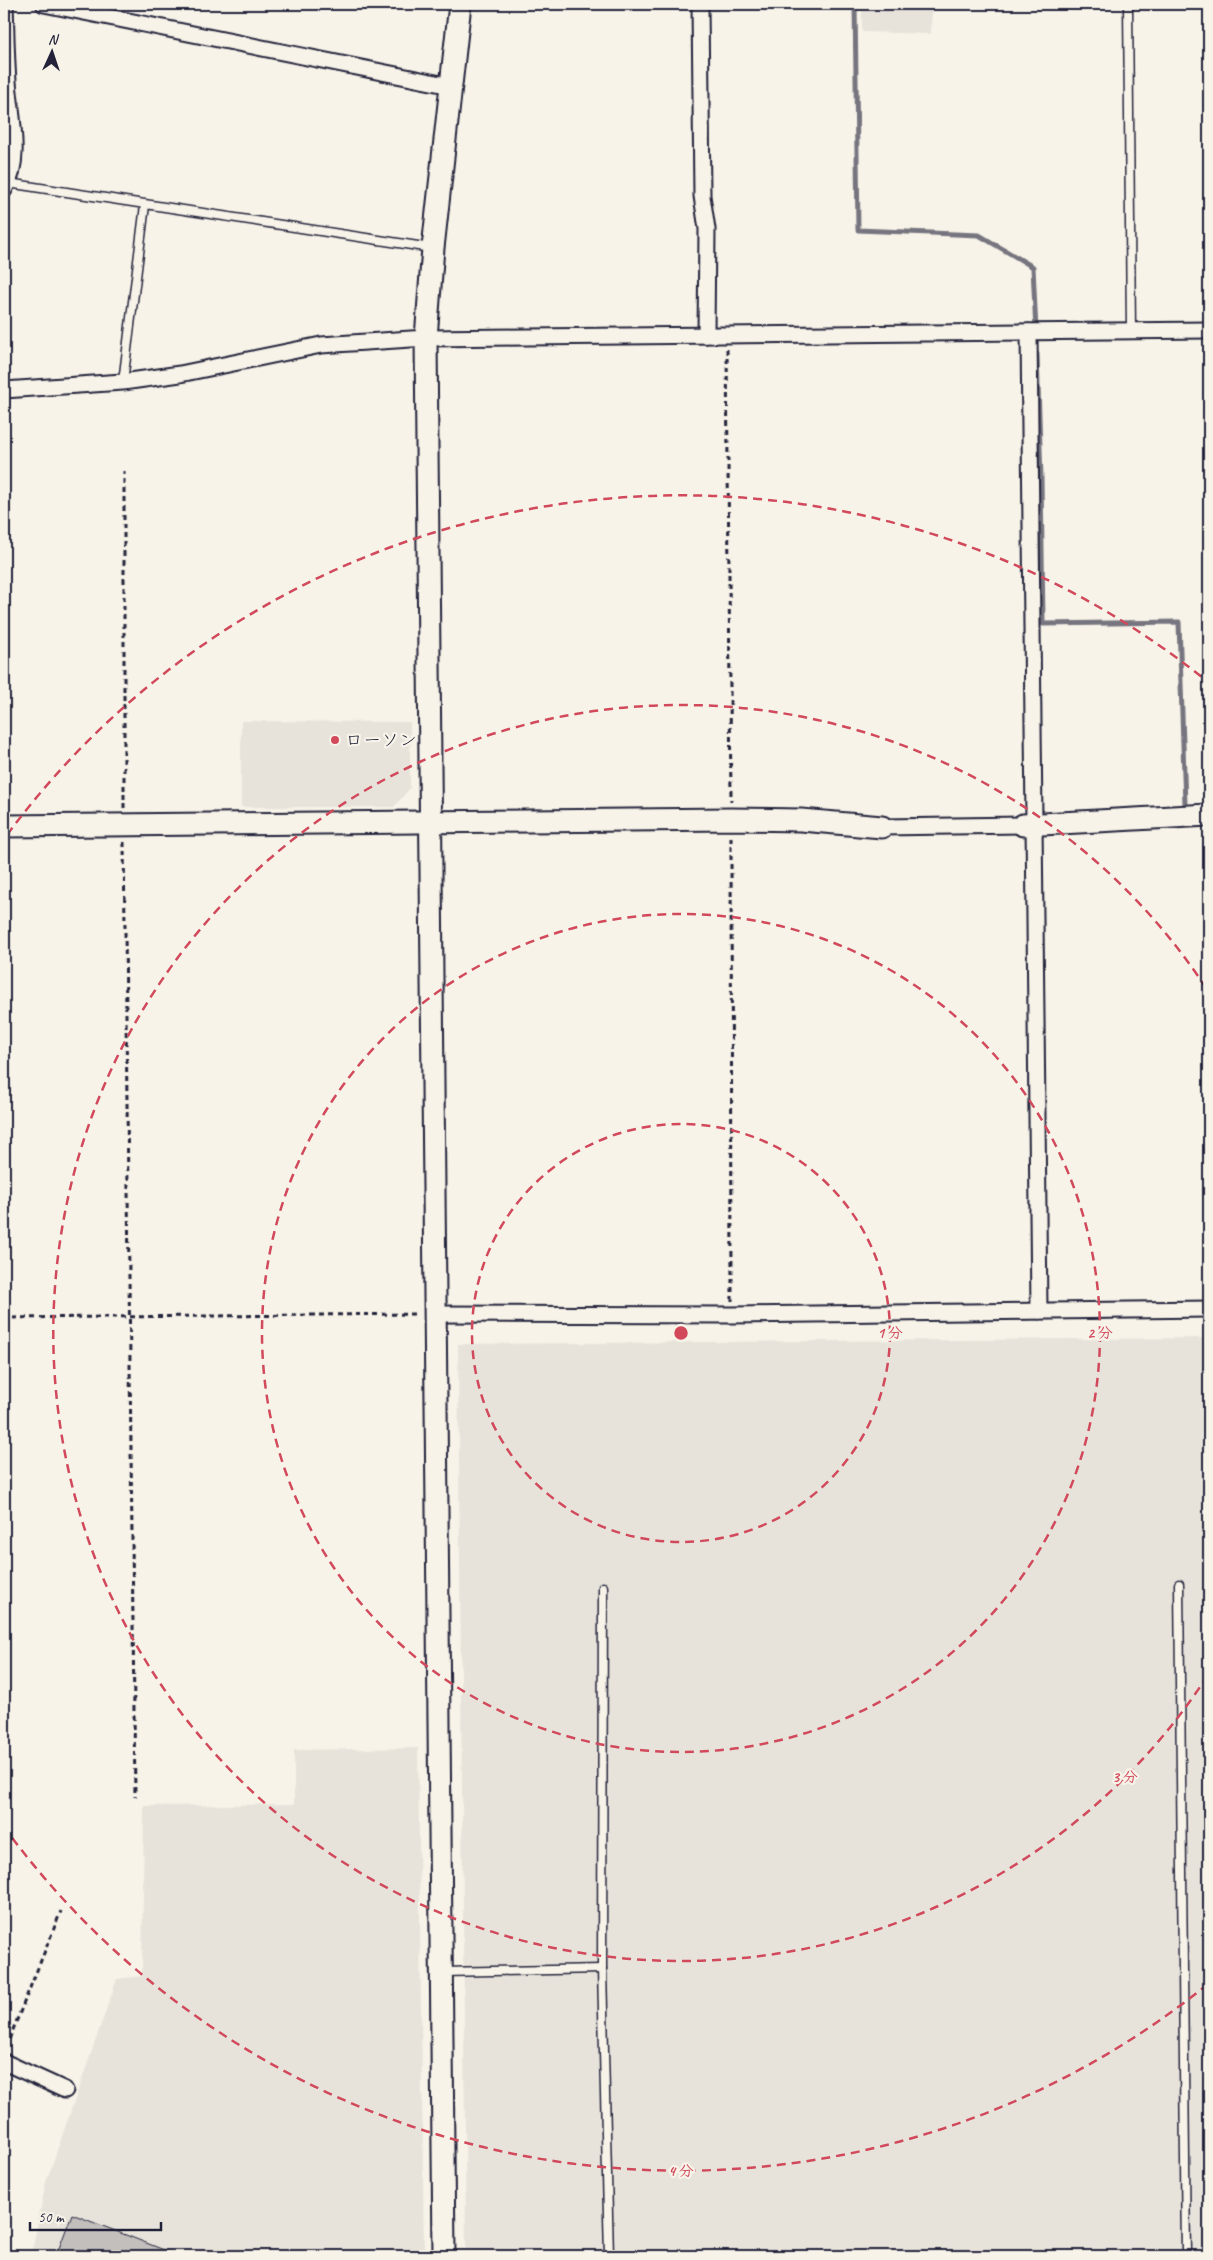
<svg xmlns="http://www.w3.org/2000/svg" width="1213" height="2260" font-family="Caveat,'Klee One',sans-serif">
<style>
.built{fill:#e7e3db}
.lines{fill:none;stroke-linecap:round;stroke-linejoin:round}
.stream{stroke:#76747f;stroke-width:5}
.building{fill:#c2bfbd;stroke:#22223b}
.lane-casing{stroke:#22223b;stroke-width:11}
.street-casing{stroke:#22223b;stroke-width:19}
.secondary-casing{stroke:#22223b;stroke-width:25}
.path{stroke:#22223b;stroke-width:3;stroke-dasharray:5 4;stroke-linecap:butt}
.lane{stroke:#f7f3e8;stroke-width:8}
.street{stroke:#f7f3e8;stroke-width:15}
.secondary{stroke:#f7f3e8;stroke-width:21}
.ring{fill:none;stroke:#d1495b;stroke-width:2.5;stroke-dasharray:9 6}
.poi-dot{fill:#d1495b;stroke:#f7f3e8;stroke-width:2}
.labels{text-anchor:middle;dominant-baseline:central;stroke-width:4.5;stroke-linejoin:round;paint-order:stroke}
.poi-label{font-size:18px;fill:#22223b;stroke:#f7f3e8;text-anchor:start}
.centre{fill:#d1495b;stroke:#f7f3e8;stroke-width:2.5}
.ring-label{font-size:15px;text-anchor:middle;font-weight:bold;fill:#d1495b;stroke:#f7f3e8;stroke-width:4.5;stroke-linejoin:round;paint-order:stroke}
</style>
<rect width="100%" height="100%" fill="#f7f3e8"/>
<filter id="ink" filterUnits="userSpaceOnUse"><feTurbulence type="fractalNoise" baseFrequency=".02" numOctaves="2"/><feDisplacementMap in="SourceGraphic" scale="10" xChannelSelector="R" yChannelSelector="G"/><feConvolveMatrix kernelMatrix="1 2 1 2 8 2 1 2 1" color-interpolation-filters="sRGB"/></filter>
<g filter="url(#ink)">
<g class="built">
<polygon points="862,4 932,4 931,34 862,32"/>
<polygon points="241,721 410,722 410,788 394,807 241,807"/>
<polygon points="1209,1338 1209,2256 466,2256 458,1344"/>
<polygon points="418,1748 424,2256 31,2256 46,2182 117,1979 142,1976 144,1806 294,1804 294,1750"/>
</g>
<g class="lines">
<g class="stream">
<polyline points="855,4 858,230 979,235 1033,267 1036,331"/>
<polyline points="1037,354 1041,479 1043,624 1179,622 1185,805"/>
</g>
</g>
<polygon class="building" points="72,2214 177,2255 176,2256 56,2256"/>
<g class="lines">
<defs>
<g id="lane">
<polyline points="1128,4 1131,331"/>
<polyline points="8,183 431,248"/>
<polyline points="123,382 145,205"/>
<polyline points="1179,1584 1186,2256"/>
<polyline points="603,1587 602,1969 609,2256"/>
<polyline points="443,1972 602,1969"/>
</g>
<g id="street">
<polyline points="44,4 451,86"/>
<polyline points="700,4 702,196 707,229 706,335"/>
<path d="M4,190c19,-30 6,-76 4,-109 -2,-26 -2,-52 -3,-77"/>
<polyline points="1029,332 1039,1311"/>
<polyline points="4,390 123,382 180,374 321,345 426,338 1209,330"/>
<polyline points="882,827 1023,825"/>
<polyline points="434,1314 732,1315 1209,1309"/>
<polyline points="4,2062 65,2090"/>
</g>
<g id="secondary">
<polyline points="1023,825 1209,815"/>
<polyline points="4,826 731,819 801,820 882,827"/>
<polyline points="444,2256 426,338 433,248 460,4"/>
</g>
</defs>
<use href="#lane" class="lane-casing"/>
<use href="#street" class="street-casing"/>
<use href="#secondary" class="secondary-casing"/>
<g class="path">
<polyline points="727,349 731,801"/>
<polyline points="124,808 124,471"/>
<polyline points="731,837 732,1301"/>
<polyline points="124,842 135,1797"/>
<polyline points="4,1318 418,1314"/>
<polyline points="6,2047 61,1911"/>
</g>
<use href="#lane" class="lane"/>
<use href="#street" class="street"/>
<use href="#secondary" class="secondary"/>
</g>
</g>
<g class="ring">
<circle cx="681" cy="1333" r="209"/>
<circle cx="681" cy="1333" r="419"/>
<path d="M1208 1675A628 628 0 1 1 1208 991"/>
<path d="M1208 1984A838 838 0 0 1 7 1831M7 835A838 838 0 0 1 1208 682"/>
</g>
<circle class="poi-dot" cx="335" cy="740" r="5"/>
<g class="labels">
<g class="poi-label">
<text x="345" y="740">ローソン</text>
</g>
</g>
<circle cx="681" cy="1333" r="8" class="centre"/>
<g class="ring-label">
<text x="890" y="1338">1 分</text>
<text x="1100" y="1338">2 分</text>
<text x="1125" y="1782">3 分</text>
<text x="681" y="2176">4 分</text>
</g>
<rect width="1213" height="2260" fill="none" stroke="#f7f3e8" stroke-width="20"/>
<rect x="10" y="10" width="1193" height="2240" fill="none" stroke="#22223b" stroke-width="2" filter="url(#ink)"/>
<g transform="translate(52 52) rotate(3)" stroke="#f7f3e8" stroke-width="4" paint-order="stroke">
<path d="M0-4L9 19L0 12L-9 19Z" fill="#22223b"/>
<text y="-8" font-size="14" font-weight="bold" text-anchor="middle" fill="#22223b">N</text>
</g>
<path d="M30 2222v8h131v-8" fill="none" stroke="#22223b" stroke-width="2.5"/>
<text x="38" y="2222" font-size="15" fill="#22223b" stroke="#f7f3e8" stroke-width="4" paint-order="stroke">50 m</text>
</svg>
